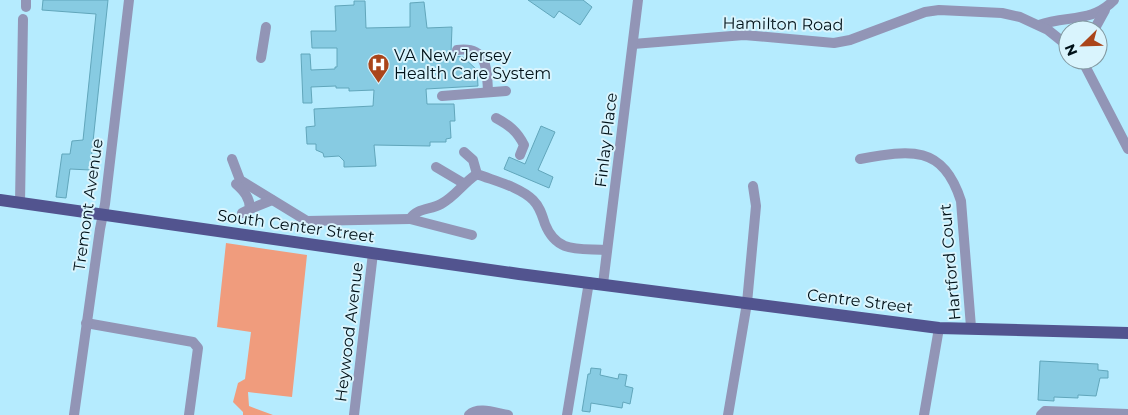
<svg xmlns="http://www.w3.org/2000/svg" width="1128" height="415" font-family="Montserrat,sans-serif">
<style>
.forest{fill:#f09c7d}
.building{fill:#87cbe2;stroke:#61a6bb}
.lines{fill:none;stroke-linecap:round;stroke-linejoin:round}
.minor{stroke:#9295b6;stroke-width:10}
.major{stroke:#52548f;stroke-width:12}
.labels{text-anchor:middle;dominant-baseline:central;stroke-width:4;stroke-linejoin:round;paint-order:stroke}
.street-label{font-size:16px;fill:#001118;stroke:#d9f4fd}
.poi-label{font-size:16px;fill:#001118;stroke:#d9f4fd;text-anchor:start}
</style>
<rect width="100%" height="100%" fill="#b5ebfe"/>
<polygon class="forest" points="226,243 307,255 292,397 248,392 249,406 273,415 243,415 243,412 233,402 238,383 245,379 251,332 217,327"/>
<g class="building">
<polygon points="43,0 108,0 90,170 70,169 66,198 56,197 62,154 70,154 72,141 83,140 96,14 42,10"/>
<polygon points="528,0 583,0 592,7 580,25 559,11 554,18"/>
<polygon points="354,1 365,1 366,28 410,27 410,3 424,2 427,28 452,27 451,53 454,56 463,57 477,70 478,86 426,89 427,104 454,104 455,121 450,121 451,138 446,139 446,142 430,142 430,146 374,145 376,166 344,167 344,161 339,156 324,157 323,153 316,150 316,144 307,144 306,127 315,126 314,109 373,106 374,90 349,91 349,88 336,88 336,86 311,87 312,103 303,103 301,54 310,54 311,70 335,69 335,67 337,67 337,48 312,48 311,31 336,31 335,6 354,5"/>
<polygon points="541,126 555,132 538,170 553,177 549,188 504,169 509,157 525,164"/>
<polygon points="1040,361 1098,364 1098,370 1108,371 1108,378 1100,378 1096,396 1078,395 1078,398 1054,397 1054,401 1038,400"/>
<polygon points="591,368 601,369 600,375 618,379 619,374 627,375 625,386 633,388 630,404 623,402 622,408 591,403 590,412 582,411 588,374 590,374"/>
</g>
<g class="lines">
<g class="minor">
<polyline points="26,7 26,0"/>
<path d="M1039,25c28,-10 53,-2 75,-25"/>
<polyline points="1094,30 1105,10"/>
<polyline points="633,44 744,35 834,43 850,40 925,12 939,10 1002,13 1020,17 1048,30 1068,46"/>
<path d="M457,50c30,-4 30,18 31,42"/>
<polyline points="261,58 266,27"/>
<polyline points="1082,60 1128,149"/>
<polyline points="442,96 506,91"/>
<path d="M496,118c13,7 21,13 28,27l-4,10"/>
<path d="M464,152l9,8 4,14c18,7 43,13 56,26 7,7 9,15 12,24 12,30 34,24 62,26"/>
<polyline points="232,159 240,180 307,221 410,219"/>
<path d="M860,159c50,-9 83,-15 101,42l10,126"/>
<polyline points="436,167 463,183"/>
<path d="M236,184c8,7 14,14 14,25l-8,4"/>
<polyline points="20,203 23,19"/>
<polyline points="250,209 272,200"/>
<path d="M472,235l-62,-16c7,-11 20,-9 31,-15 15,-8 22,-21 36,-30"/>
<polyline points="603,284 638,0"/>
<polyline points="86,323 193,342 198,348 189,415"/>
<polyline points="74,415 100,229 105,204 129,0"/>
<polyline points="354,415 373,253"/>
<path d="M469,415c9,-9 27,-2 39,0"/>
<polyline points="567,415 589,282"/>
<polyline points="728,415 747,303 756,206 753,186"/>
<polyline points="924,415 939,328"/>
<polyline points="1041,415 1045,411 1128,414"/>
</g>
<polyline class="major" points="0,200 519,274 939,328 1128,333"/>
</g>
<defs>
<symbol id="hospital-pin" viewBox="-11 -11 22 30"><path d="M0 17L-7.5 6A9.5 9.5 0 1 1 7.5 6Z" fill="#aa451a" stroke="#d9f4fd"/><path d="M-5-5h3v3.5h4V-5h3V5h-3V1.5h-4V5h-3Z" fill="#fff"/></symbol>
</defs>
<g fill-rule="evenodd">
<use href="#hospital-pin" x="366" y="52" width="25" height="34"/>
</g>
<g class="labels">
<g class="street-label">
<text transform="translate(783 24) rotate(1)">Hamilton Road</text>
<text transform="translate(606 140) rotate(-83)">Finlay Place</text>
<text transform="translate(88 205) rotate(-82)">Tremont Avenue</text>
<text transform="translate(296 226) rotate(8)">South Center Street</text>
<text transform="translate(950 262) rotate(-95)">Hartford Court</text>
<text transform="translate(860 301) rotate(7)">Centre Street</text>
<text transform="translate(349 332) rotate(-83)">Heywood Avenue</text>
</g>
<g class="poi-label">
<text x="394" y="55">VA New Jersey<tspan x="394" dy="18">Health Care System</tspan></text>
</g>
</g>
<g transform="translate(1083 45) rotate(247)"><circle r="24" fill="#d9f4fd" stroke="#8299a1"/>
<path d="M0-4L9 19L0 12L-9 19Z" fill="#aa451a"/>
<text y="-8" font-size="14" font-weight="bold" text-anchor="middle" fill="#001118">N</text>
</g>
</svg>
